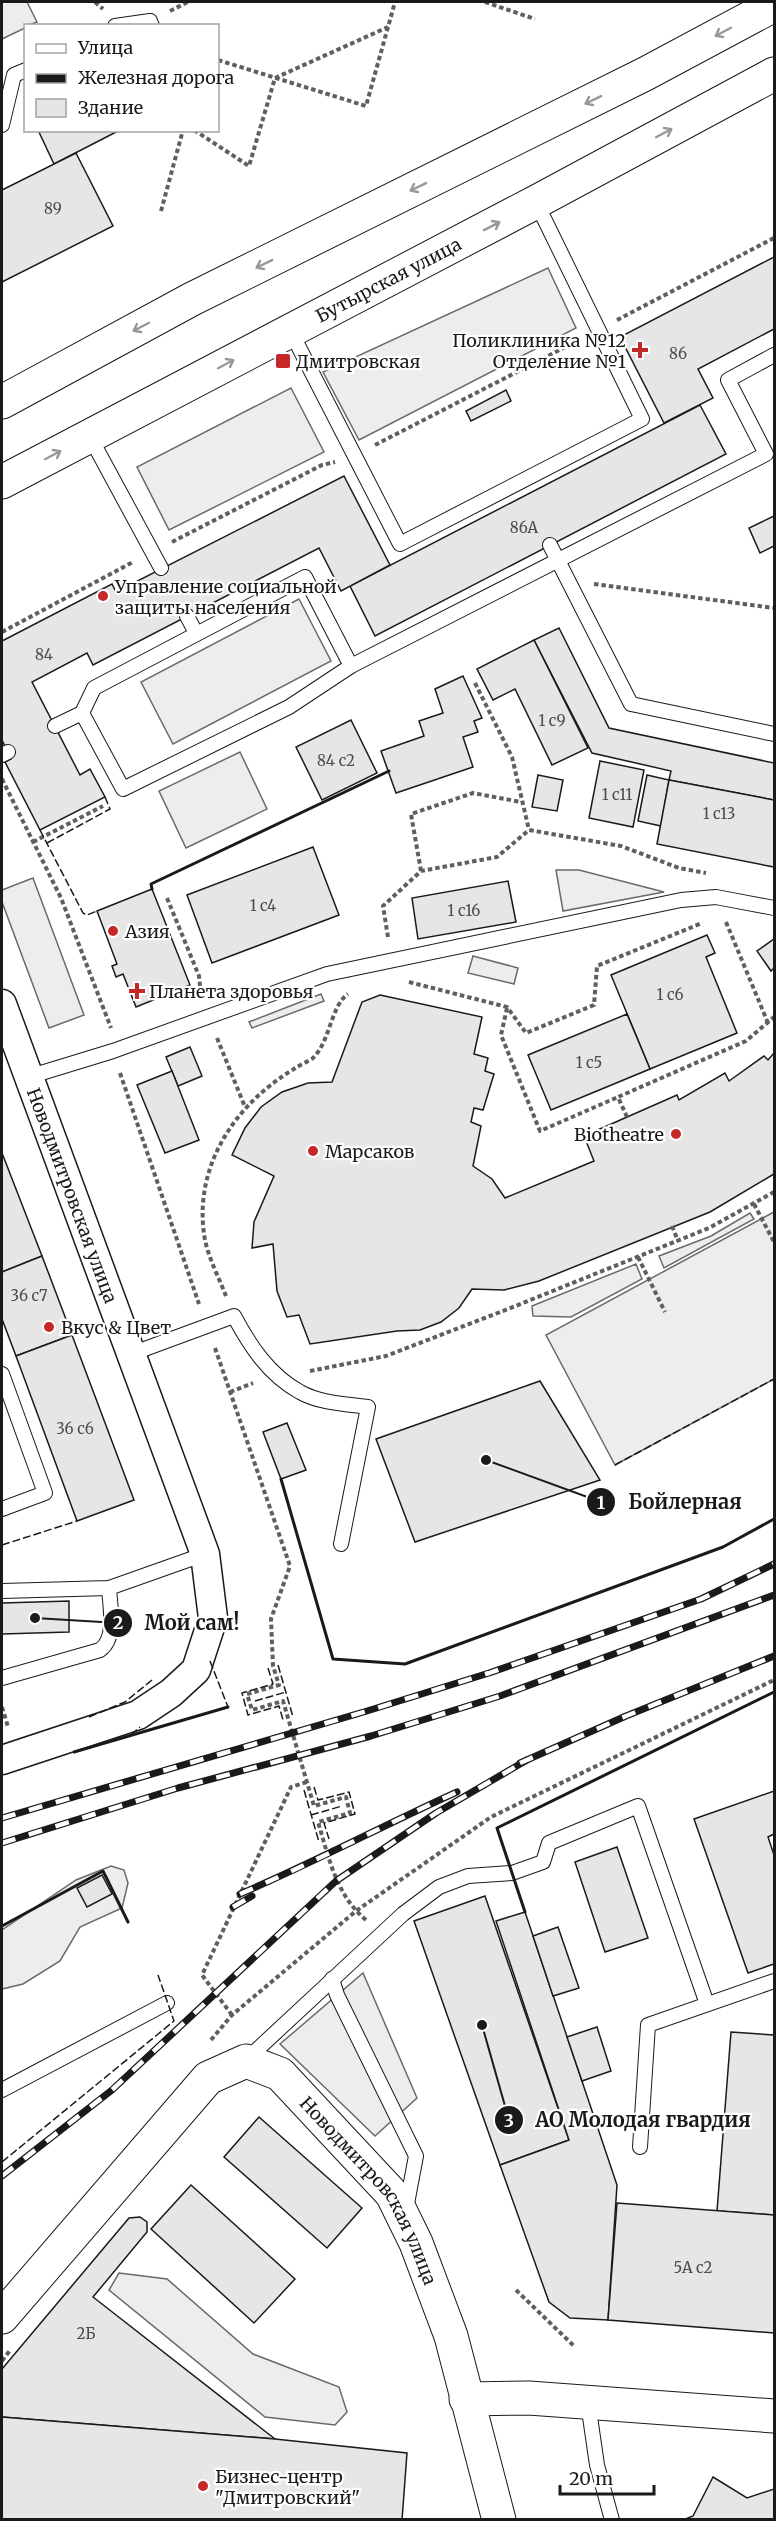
<svg xmlns="http://www.w3.org/2000/svg" width="776" height="2521" font-family="Merriweather,serif">
<style>
.built{fill:#ededed;stroke:#6a6a6a;stroke-width:1.5}
.building{fill:#e6e6e6;stroke:#1a1a1a;stroke-width:1.5}
.lines{fill:none;stroke-linecap:round;stroke-linejoin:round}
.service-casing{stroke:#1a1a1a;stroke-width:16}
.minor-casing{stroke:#1a1a1a;stroke-width:31}
.tertiary-casing{stroke:#1a1a1a;stroke-width:35}
.primary-casing{stroke:#1a1a1a;stroke-width:35}
.path{stroke:#5f5f5f;stroke-width:4;stroke-dasharray:4.5 3;stroke-linecap:butt}
.service{stroke:#fff;stroke-width:14}
.minor{stroke:#fff;stroke-width:28}
.tertiary{stroke:#fff;stroke-width:33}
.primary{stroke:#fff;stroke-width:33}
.rail-casing{stroke:#1a1a1a;stroke-width:7}
.rail{stroke:#fff;stroke-width:4.5;stroke-dasharray:14;stroke-linecap:butt}
.fence{stroke:#1a1a1a;stroke-width:1.5;stroke-dasharray:8 3;stroke-linecap:butt}
.wall{stroke:#1a1a1a;stroke-width:3}
.oneway{stroke:#989898}
.poi-dot{fill:#c62828;stroke:#fff;stroke-width:2}
.labels{text-anchor:middle;dominant-baseline:central;stroke-width:4.5;stroke-linejoin:round;paint-order:stroke}
.number-label{font-size:15px;fill:#4d4d4d}
.street-label{font-size:18px;fill:#1a1a1a;stroke:#fff}
.poi-label{font-size:18px;fill:#1a1a1a;stroke:#fff;text-anchor:start}
.leader{fill:none;stroke:#1a1a1a;stroke-width:2}
.callout-dot{fill:#1a1a1a;stroke:#fff;stroke-width:2}
.mark-label{font-size:18px;text-anchor:middle;font-weight:bold;fill:#fff}
.callout-label{font-size:20px;text-anchor:middle;font-weight:bold;fill:#1a1a1a;stroke:#fff;stroke-width:4.5;stroke-linejoin:round;paint-order:stroke}
</style>
<rect width="100%" height="100%" fill="#fff"/>
<g class="built">
<polygon points="2,2 27,2 37,22 26,26 25,28 2,39"/>
<polygon points="548,268 576,328 359,440 323,372"/>
<polygon points="291,388 324,452 169,530 137,467"/>
<polygon points="299,599 331,661 173,744 141,682"/>
<polygon points="240,752 267,809 186,848 159,791"/>
<polygon points="556,870 579,870 664,892 563,911"/>
<polygon points="33,878 84,1015 49,1028 2,902 2,890"/>
<polygon points="473,956 518,968 514,984 468,973"/>
<polygon points="321,994 324,1001 252,1028 249,1022"/>
<polygon points="774,1212 774,1379 615,1465 546,1335"/>
<polygon points="750,1213 754,1219 664,1268 659,1256 711,1236"/>
<polygon points="636,1264 642,1279 571,1317 533,1316 532,1306"/>
<polygon points="111,1866 124,1870 128,1883 122,1908 80,1927 60,1961 23,1984 2,1989 2,1930 76,1880"/>
<polygon points="363,1973 417,2098 375,2136 280,2044"/>
<polygon points="119,2273 167,2279 253,2354 339,2387 347,2412 335,2425 265,2417 109,2290"/>
</g>
<g class="building">
<polygon points="38,130 120,130 54,164"/>
<polygon points="76,153 113,226 2,282 2,190"/>
<polygon points="774,257 774,329 698,369 713,398 664,423 620,337"/>
<polygon points="506,390 511,401 471,421 466,411"/>
<polygon points="700,405 726,454 375,636 350,586"/>
<polygon points="344,476 390,565 341,591 319,548 93,665 87,653 32,682 80,775 90,769 105,797 40,830 5,762 11,759 2,740 2,641 112,584 116,592"/>
<polygon points="774,516 774,546 760,553 749,528"/>
<polygon points="559,628 609,728 774,763 774,800 669,780 671,771 592,753 534,640"/>
<polygon points="534,640 588,748 552,765 515,689 493,700 477,669"/>
<polygon points="463,676 482,718 474,721 478,732 463,737 473,767 396,793 381,751 424,736 419,721 443,713 435,689"/>
<polygon points="351,720 377,773 322,800 296,747"/>
<polygon points="600,761 644,770 633,827 589,818"/>
<polygon points="538,775 563,780 557,811 532,807"/>
<polygon points="647,775 669,780 661,826 638,821"/>
<polygon points="669,780 774,800 774,867 657,844"/>
<polygon points="313,847 339,915 212,963 187,895"/>
<polygon points="508,881 516,922 418,939 412,898"/>
<polygon points="152,889 190,985 136,1007 123,974 116,977 112,966 117,964 97,911"/>
<polygon points="707,935 715,953 706,957 737,1033 650,1069 611,975"/>
<polygon points="774,939 774,968 771,971 757,951"/>
<polygon points="380,995 482,1017 474,1054 488,1058 485,1071 494,1074 483,1110 474,1108 471,1122 481,1126 473,1166 492,1179 505,1198 594,1161 584,1136 677,1095 679,1100 725,1073 729,1081 764,1056 768,1060 774,1053 774,1174 710,1212 539,1281 504,1290 472,1289 459,1308 441,1322 420,1330 397,1331 310,1344 299,1315 287,1317 277,1291 273,1244 252,1248 254,1222 274,1176 232,1155 245,1128 261,1107 282,1092 308,1083 332,1082 362,1002"/>
<polygon points="627,1014 650,1069 551,1110 528,1055"/>
<polygon points="190,1047 202,1076 178,1086 166,1057"/>
<polygon points="172,1071 199,1140 165,1153 137,1085"/>
<polygon points="2,1153 42,1256 2,1272"/>
<polygon points="42,1256 72,1335 16,1356 2,1319 2,1272"/>
<polygon points="72,1335 134,1500 77,1521 16,1356"/>
<polygon points="540,1381 600,1480 415,1542 376,1439"/>
<polygon points="287,1423 306,1470 281,1479 263,1432"/>
<polygon points="69,1601 69,1632 2,1634 2,1603"/>
<polygon points="774,1791 774,1834 768,1837 774,1855 774,1964 748,1973 694,1819"/>
<polygon points="617,1847 648,1938 605,1952 575,1862"/>
<polygon points="102,1875 112,1894 87,1907 77,1888"/>
<polygon points="485,1896 569,2140 500,2165 414,1921"/>
<polygon points="525,1912 617,2185 608,2320 570,2318 549,2302 500,2165 569,2140 496,1921"/>
<polygon points="558,1927 579,1988 553,1996 533,1936"/>
<polygon points="597,2027 611,2071 582,2081 567,2037"/>
<polygon points="731,2032 774,2035 774,2215 717,2211"/>
<polygon points="259,2117 362,2208 327,2248 224,2157"/>
<polygon points="191,2185 295,2279 254,2323 151,2229"/>
<polygon points="617,2203 774,2215 774,2333 608,2320"/>
<polygon points="140,2217 147,2222 147,2232 93,2297 275,2439 2,2417 2,2369 129,2218"/>
<polygon points="2,2417 275,2439 407,2453 402,2520 2,2520"/>
<polygon points="713,2477 747,2498 774,2489 774,2520 683,2520 693,2516"/>
</g>
<g class="lines">
<defs>
<g id="service">
<polyline points="115,26 150,21 152,26"/>
<polyline points="2,125 14,75 26,70"/>
<polyline points="290,330 400,544 642,419 536,202"/>
<polyline points="89,435 161,568"/>
<polyline points="550,545 631,704 774,734"/>
<polyline points="187,616 196,633"/>
<polyline points="82,713 123,789 289,707 351,666"/>
<polyline points="55,726 82,713 94,688 305,577 351,666 766,454 728,380 774,355"/>
<polyline points="2,755 8,752"/>
<polyline points="28,1077 113,1051 327,974 681,900 716,897 774,908"/>
<path d="M131,1354l103,-38c16,30 35,59 66,76 19,11 46,12 68,15l-27,137"/>
<polyline points="2,1374 45,1493 2,1509"/>
<polyline points="2,1591 109,1588 205,1554"/>
<path d="M2,1678l98,-28c17,-12 10,-43 9,-62"/>
<polyline points="332,1979 337,1995 416,2156 406,2209"/>
<polyline points="246,2060 403,1914 439,1887 468,1876 512,1873 543,1862 549,1843 638,1806 707,2004"/>
<polyline points="2,2090 167,2003"/>
<polyline points="640,2147 648,2025 774,1981"/>
<polyline points="588,2403 597,2465 612,2520"/>
</g>
<g id="minor">
<path id="s1" d="M2,1004l203,550 8,64 -17,52 -25,23 -33,22 -136,45"/>
</g>
<g id="tertiary">
<path id="s2" d="M2,2317l206,-239 38,-17 34,13 112,120 24,49 35,93 48,184"/>
<polyline points="466,2399 529,2398 774,2416"/>
</g>
<g id="primary">
<polyline points="2,402 192,299 645,74 774,5"/>
<path id="s3" d="M2,482l534,-280 238,-128"/>
</g>
</defs>
<use href="#service" class="service-casing"/>
<use href="#minor" class="minor-casing"/>
<use href="#tertiary" class="tertiary-casing"/>
<use href="#primary" class="primary-casing"/>
<g class="path">
<polyline points="95,2 103,9"/>
<polyline points="485,2 535,19"/>
<polyline points="170,11 188,2"/>
<polyline points="218,60 366,106 395,2"/>
<polyline points="194,130 249,166 275,78 388,27"/>
<polyline points="161,211 183,130"/>
<polyline points="617,320 774,238"/>
<polyline points="375,445 579,340"/>
<polyline points="172,542 322,465 335,462"/>
<polyline points="594,584 774,608"/>
<polyline points="2,632 133,562"/>
<polyline points="475,683 512,757 529,830"/>
<polyline points="2,779 61,898 111,1028"/>
<polyline points="33,842 103,806"/>
<polyline points="421,871 411,814 473,793 521,802"/>
<polyline points="167,898 199,976 201,995"/>
<polyline points="726,922 768,1023"/>
<polyline points="388,937 383,906 421,871 497,857 529,830 621,846 679,868 706,873"/>
<polyline points="409,982 507,1007 526,1033 594,1005 597,966 702,923"/>
<polyline points="507,1008 501,1035 540,1131 618,1097"/>
<polyline points="217,1038 245,1107"/>
<polyline points="120,1073 199,1304"/>
<polyline points="627,1117 618,1097 746,1041 774,1017"/>
<polyline points="754,1204 774,1242"/>
<polyline points="672,1226 678,1241"/>
<polyline points="638,1257 665,1312"/>
<path d="M226,1296c-7,-18 -17,-37 -21,-56 -11,-60 17,-115 62,-152 10,-8 20,-15 30,-21 5,-3 12,-6 16,-9 17,-16 18,-53 35,-64"/>
<path d="M215,1348l75,218 -19,53 2,47 6,19 -32,9 5,16 31,-9 31,105 32,-9 4,16 -32,9c11,36 18,73 48,98"/>
<polyline points="310,1371 386,1356 508,1309 709,1228 774,1192"/>
<polyline points="230,1392 253,1383"/>
<polyline points="2,1707 8,1727"/>
<polyline points="232,2015 202,1975 291,1787 307,1782"/>
<polyline points="211,2040 232,2015 356,1911 491,1817 774,1680"/>
<polyline points="516,2290 574,2346"/>
<polyline points="2,2361 11,2349"/>
</g>
<use href="#service" class="service"/>
<use href="#minor" class="minor"/>
<use href="#tertiary" class="tertiary"/>
<use href="#primary" class="primary"/>
<defs>
<g id="rail">
<polyline points="520,1763 626,1716 774,1656"/>
<polyline points="2,1818 367,1711 489,1673 701,1599 774,1564"/>
<polyline points="2,1843 178,1788 371,1736 500,1696 774,1595"/>
<path d="M240,1894c73,-31 144,-69 217,-102"/>
<polyline points="233,1907 252,1896"/>
<polyline points="2,2176 112,2090 336,1881 436,1813 527,1760"/>
</g>
</defs>
<use href="#rail" class="rail-casing"/>
<use href="#rail" class="rail"/>
<g class="fence">
<polyline points="40,830 83,913 87,915 97,911"/>
<polyline points="47,843 110,809 105,797"/>
<polyline points="615,1465 774,1379"/>
<polyline points="2,1545 77,1521"/>
<polyline points="210,1661 228,1707"/>
<polyline points="278,1665 293,1717"/>
<polyline points="268,1668 273,1684 242,1693 248,1715 279,1706 283,1720"/>
<polyline points="255,1701 286,1692"/>
<polyline points="89,1717 125,1702 152,1680"/>
<polyline points="131,1735 140,1727"/>
<polyline points="314,1787 318,1800 349,1792 355,1814 324,1823 329,1839"/>
<polyline points="304,1790 319,1842"/>
<polyline points="311,1815 342,1806"/>
<polyline points="2,2162 174,2021 158,1975"/>
</g>
<g class="wall">
<polyline points="152,889 151,884 389,771"/>
<polyline points="281,1479 333,1659 405,1664 723,1547 774,1519"/>
<polyline points="74,1752 228,1707"/>
<polyline points="525,1912 497,1828 774,1692"/>
<polyline points="2,1926 103,1871 128,1922"/>
</g>
</g>
<defs><path id="oneway-shaft" d="M-6 0H5M1.5-3L5.5 0L1.5 3" fill="none" stroke-width="1.6" stroke-linecap="round" stroke-linejoin="round" transform="scale(1.5)"/></defs>
<g class="oneway">
<use href="#oneway-shaft" transform="translate(723 32) rotate(152)"/>
<use href="#oneway-shaft" transform="translate(593 100) rotate(154)"/>
<use href="#oneway-shaft" transform="translate(664 133) rotate(-28)"/>
<use href="#oneway-shaft" transform="translate(418 187) rotate(154)"/>
<use href="#oneway-shaft" transform="translate(492 226) rotate(-27)"/>
<use href="#oneway-shaft" transform="translate(264 264) rotate(154)"/>
<use href="#oneway-shaft" transform="translate(141 327) rotate(152)"/>
<use href="#oneway-shaft" transform="translate(226 364) rotate(-28)"/>
<use href="#oneway-shaft" transform="translate(53 455) rotate(-28)"/>
</g>
<g class="poi-dot">
<path d="M637 341h6v6h6v6h-6v6h-6v-6h-6v-6h6z"/>
<rect x="275" y="353" width="16" height="16" rx="3"/>
<circle cx="103" cy="596" r="6"/>
<circle cx="113" cy="931" r="6"/>
<path d="M134 982h6v6h6v6h-6v6h-6v-6h-6v-6h6z"/>
<circle cx="676" cy="1134" r="6"/>
<circle cx="313" cy="1151" r="6"/>
<circle cx="49" cy="1327" r="6"/>
<circle cx="203" cy="2486" r="6"/>
</g>
<g class="labels">
<g class="number-label">
<text x="53" y="208">89</text>
<text x="678" y="353">86</text>
<text x="524" y="527">86А</text>
<text x="44" y="654">84</text>
<text x="552" y="720">1 с9</text>
<text x="336" y="760">84 с2</text>
<text x="617" y="794">1 с11</text>
<text x="719" y="813">1 с13</text>
<text x="263" y="905">1 с4</text>
<text x="464" y="910">1 с16</text>
<text x="670" y="994">1 с6</text>
<text x="589" y="1062">1 с5</text>
<text x="29" y="1295">36 с7</text>
<text x="75" y="1428">36 с6</text>
<text x="693" y="2267">5А с2</text>
<text x="86" y="2333">2Б</text>
</g>
<g class="street-label">
<text stroke="none"><textPath href="#s3" startOffset="436">Бутырская улица</textPath></text>
<text stroke="none"><textPath href="#s1" startOffset="204">Новодмитровская улица</textPath></text>
<text stroke="none"><textPath href="#s2" startOffset="542">Новодмитровская улица</textPath></text>
</g>
<g class="poi-label">
<text x="626" y="340" text-anchor="end">Поликлиника №12<tspan x="626" dy="21">Отделение №1</tspan></text>
<text x="296" y="361">Дмитровская</text>
<text x="115" y="586">Управление социальной<tspan x="115" dy="21">защиты населения</tspan></text>
<text x="125" y="931">Азия</text>
<text x="149" y="991">Планета здоровья</text>
<text x="664" y="1134" text-anchor="end">Biotheatre</text>
<text x="325" y="1151">Марсаков</text>
<text x="61" y="1327">Вкус &amp; Цвет</text>
<text x="215" y="2476">Бизнес-центр<tspan x="215" dy="21">"Дмитровский"</tspan></text>
</g>
</g>
<path class="leader" d="M486 1460L601 1502M35 1618L118 1623M482 2025L509 2120"/>
<g class="callout-dot">
<circle cx="486" cy="1460" r="6"/>
<circle cx="35" cy="1618" r="6"/>
<circle cx="482" cy="2025" r="6"/>
<circle cx="601" cy="1502" r="15"/>
<circle cx="118" cy="1623" r="15"/>
<circle cx="509" cy="2120" r="15"/>
</g>
<g class="mark-label">
<text x="601" y="1509">1</text>
<text x="118" y="1629">2</text>
<text x="509" y="2127">3</text>
</g>
<g class="callout-label">
<text x="685" y="1509">Бойлерная</text>
<text x="192" y="1630">Мой сам!</text>
<text x="643" y="2127">АО Молодая гвардия</text>
</g>
<rect width="776" height="2521" fill="none" stroke="#1a1a1a" stroke-width="6"/>
<rect x="24" y="24" width="195" height="108" fill="#ffffff" stroke="#a3a3a3" stroke-width="1.5"/>
<rect x="36" y="44" width="30" height="9" fill="#ffffff" stroke="#a3a3a3" stroke-width="1.5"/>
<text x="78" y="54" font-size="18" fill="#1a1a1a">Улица</text>
<rect x="36" y="74" width="30" height="9" fill="#1a1a1a" stroke="#a3a3a3" stroke-width="1.5"/>
<text x="78" y="84" font-size="18" fill="#1a1a1a">Железная дорога</text>
<rect x="36" y="99" width="30" height="18" fill="#e6e6e6" stroke="#a3a3a3" stroke-width="1.5"/>
<text x="78" y="114" font-size="18" fill="#1a1a1a">Здание</text>
<path d="M560 2485v9h94v-9" fill="none" stroke="#1a1a1a" stroke-width="3"/>
<text x="569" y="2485" font-size="18" fill="#1a1a1a" stroke="#ffffff" stroke-width="4.5" paint-order="stroke">20 m</text>
</svg>
